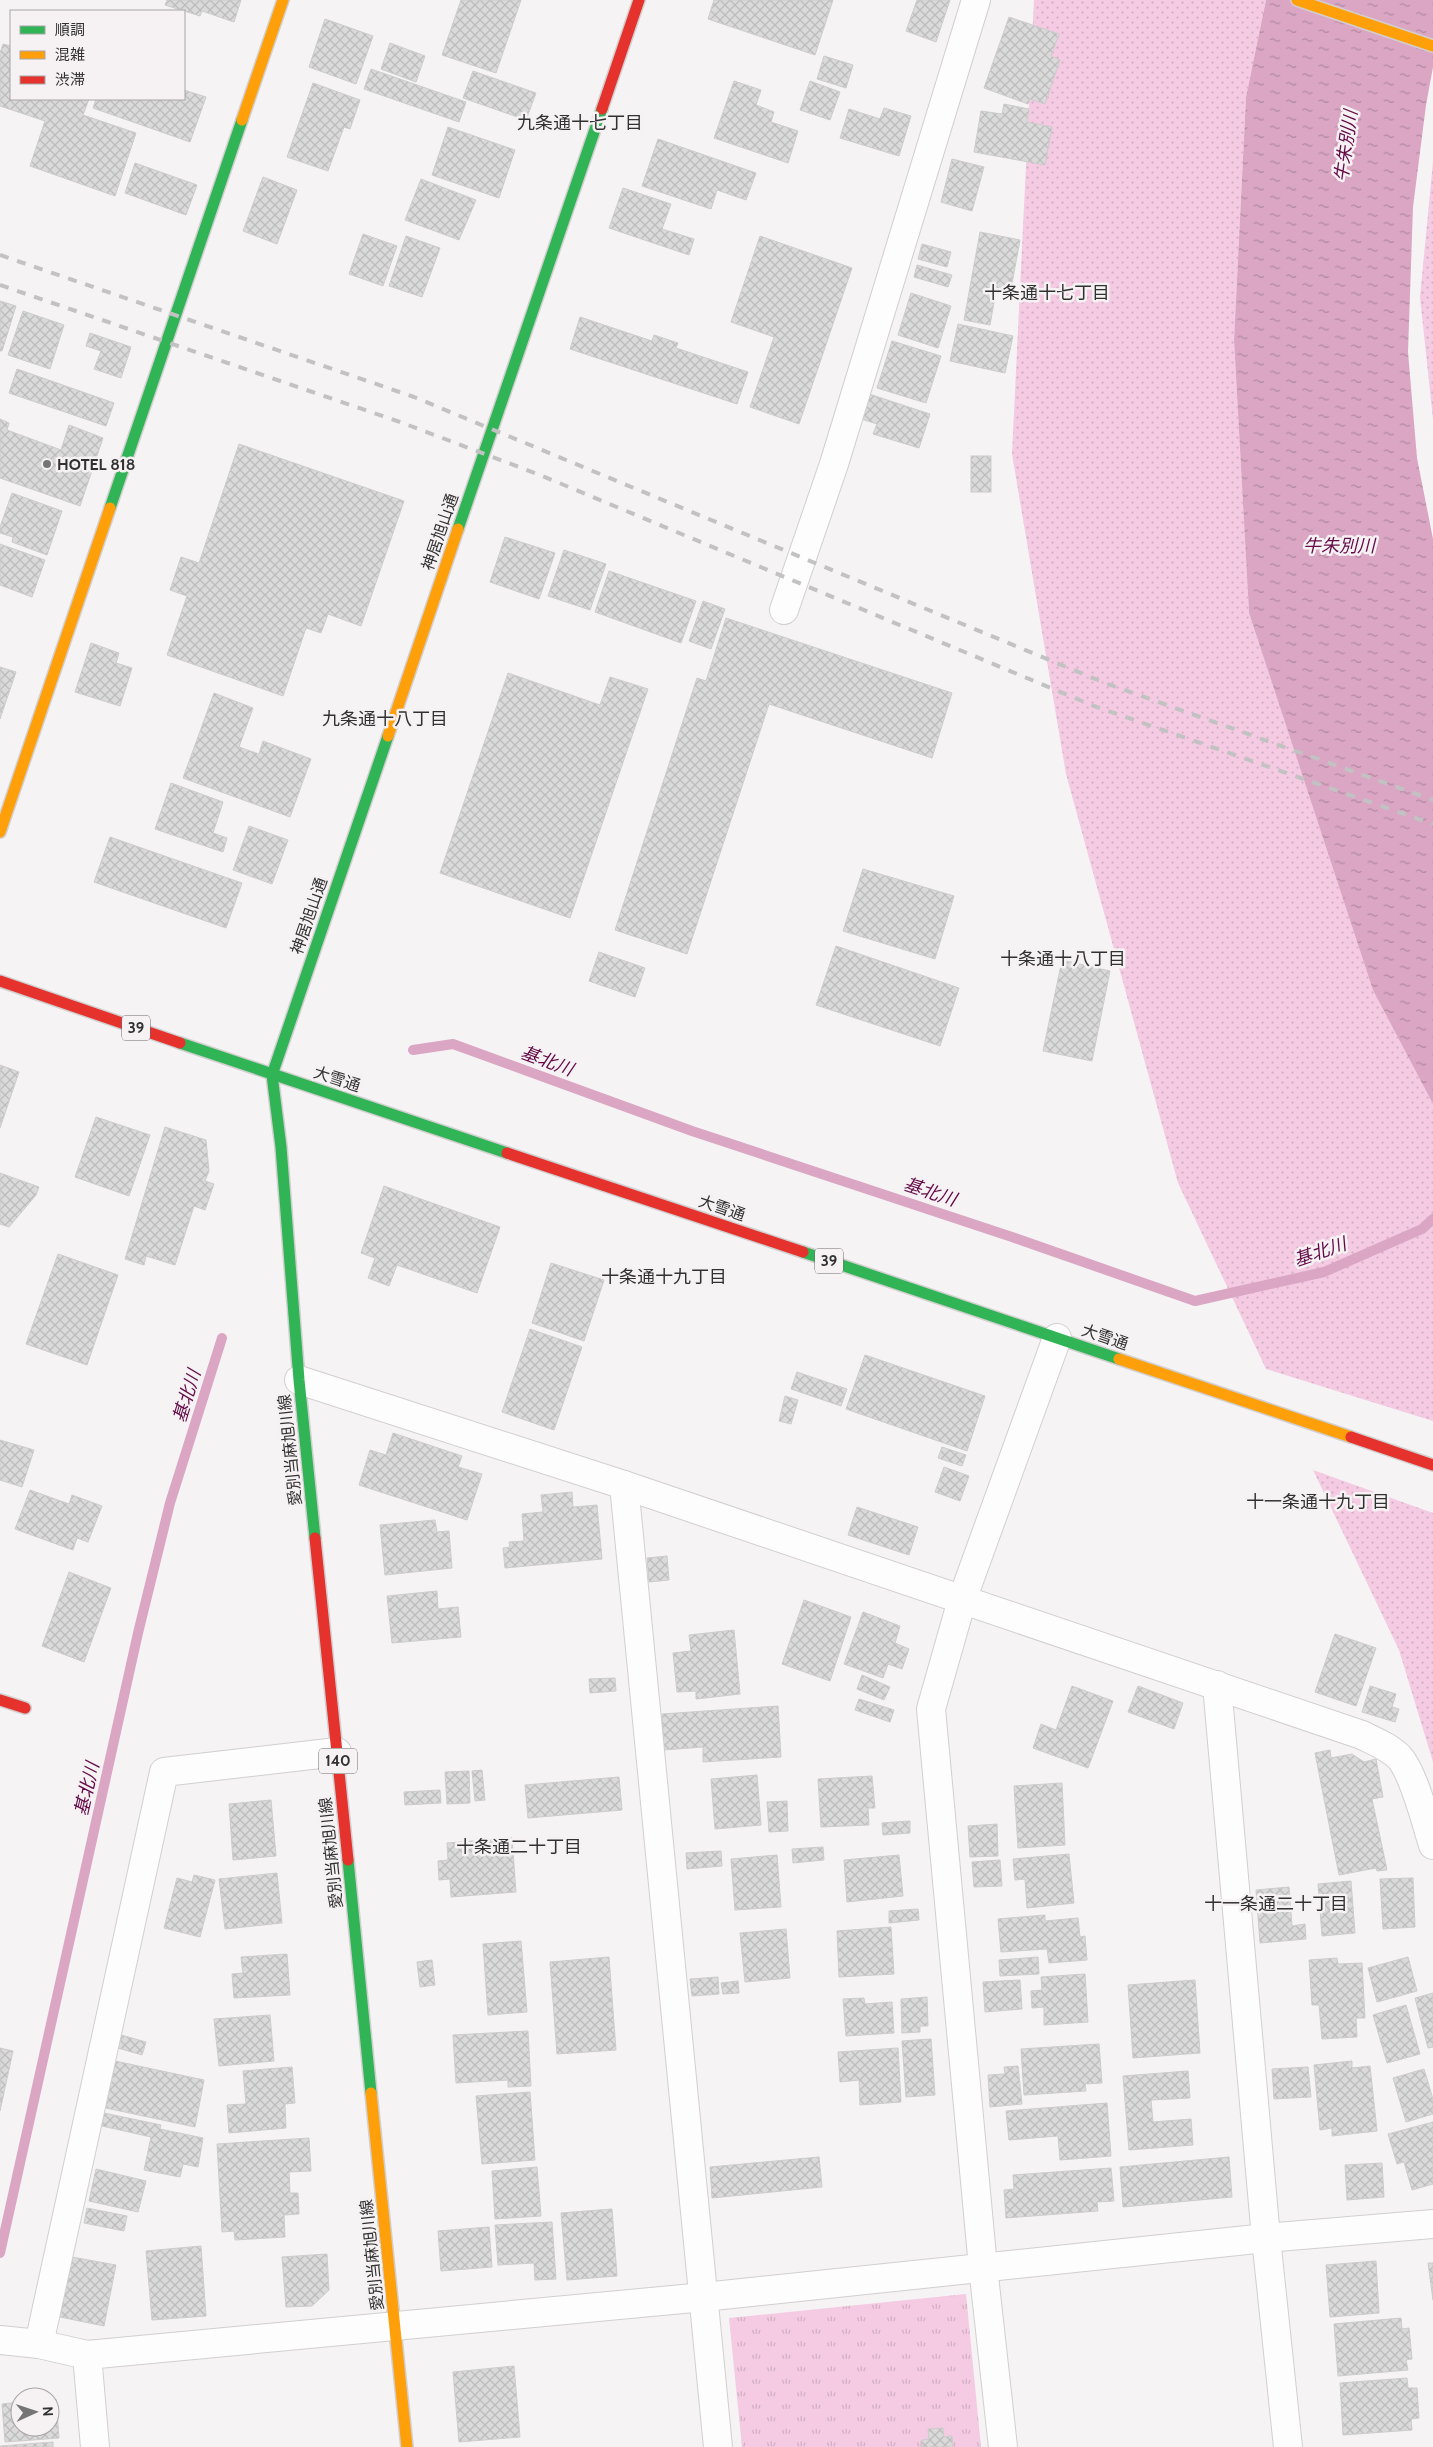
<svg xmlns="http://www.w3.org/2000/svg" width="1433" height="2447" font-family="Cabin,'Noto Sans JP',sans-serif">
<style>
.grass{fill:url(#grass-dots)}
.park{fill:url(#park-tufts)}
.water{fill:url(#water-ripples)}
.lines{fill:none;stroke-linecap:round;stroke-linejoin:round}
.stream{stroke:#daa6c4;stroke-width:10}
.building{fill:url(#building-cross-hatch);stroke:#cdcccc}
.street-casing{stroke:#d1cfd0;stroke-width:30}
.fast-casing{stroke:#d1cfd0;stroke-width:14}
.slow-casing{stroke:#d1cfd0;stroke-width:14}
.jam-casing{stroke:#d1cfd0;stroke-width:14}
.street{stroke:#fefdfd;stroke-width:28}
.fast{stroke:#30b455;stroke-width:11}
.slow{stroke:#ff9f0a;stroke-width:11}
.jam{stroke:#e5322d;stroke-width:11}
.rail{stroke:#c2c2c2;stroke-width:4;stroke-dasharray:9 9;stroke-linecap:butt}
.poi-dot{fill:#767575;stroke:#f6f2f4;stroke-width:2}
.labels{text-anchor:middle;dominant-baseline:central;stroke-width:5;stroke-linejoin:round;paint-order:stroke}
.shield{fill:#f6f2f4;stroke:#6d6b6c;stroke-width:1}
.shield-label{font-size:15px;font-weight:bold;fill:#323131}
.poi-label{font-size:16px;font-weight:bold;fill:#323131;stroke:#f6f2f4;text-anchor:start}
.street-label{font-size:16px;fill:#323131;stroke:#f6f2f4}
.neighbourhood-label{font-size:18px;fill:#323131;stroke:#f6f2f4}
.water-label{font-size:18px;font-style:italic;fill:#630a47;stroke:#f6f2f4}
</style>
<defs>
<pattern id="grass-dots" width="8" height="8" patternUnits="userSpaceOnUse" patternTransform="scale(1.25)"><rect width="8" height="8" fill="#f4cbe2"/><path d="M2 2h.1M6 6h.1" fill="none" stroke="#d2afc2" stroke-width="1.8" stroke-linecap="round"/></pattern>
<pattern id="park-tufts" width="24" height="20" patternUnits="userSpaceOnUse" patternTransform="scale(1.25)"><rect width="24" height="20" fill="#f4cbe2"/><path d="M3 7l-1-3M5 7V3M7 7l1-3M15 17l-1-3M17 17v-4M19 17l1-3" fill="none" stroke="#d2afc2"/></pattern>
<pattern id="water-ripples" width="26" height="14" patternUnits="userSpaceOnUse" patternTransform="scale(1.25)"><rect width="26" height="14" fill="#daa6c4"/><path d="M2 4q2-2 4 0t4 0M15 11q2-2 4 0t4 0" fill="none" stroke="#b188a0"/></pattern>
<pattern id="building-cross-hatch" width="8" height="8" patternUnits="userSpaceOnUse" patternTransform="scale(1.25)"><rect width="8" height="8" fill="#dbdadb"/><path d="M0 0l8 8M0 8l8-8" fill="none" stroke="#bcbcbc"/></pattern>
</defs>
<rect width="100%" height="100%" fill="#f5f3f4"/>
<g class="grass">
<polygon points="1034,0 1266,0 1246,97 1234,340 1249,613 1373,989 1433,1104 1433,1421 1266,1369 1178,1183 1066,774 1012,454"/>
<polygon points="1433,162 1433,419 1420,297"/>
<polygon points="1313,1470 1433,1513 1433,1762 1399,1650"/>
</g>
<polygon class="park" points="966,2294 981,2447 742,2447 729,2318"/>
<polygon class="water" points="1266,0 1433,0 1433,67 1426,105 1413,207 1408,352 1417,458 1433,539 1433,1104 1373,990 1249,613 1234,340 1246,97"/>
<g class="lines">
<g class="stream">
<polyline points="413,1050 453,1044 692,1131 1012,1237 1195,1301 1324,1272 1422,1229 1433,1219"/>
<polyline points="0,2253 138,1633 170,1503 222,1338"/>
</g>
</g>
<g class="building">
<polygon points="167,0 241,0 234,22 202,11 200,16 165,5"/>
<polygon points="461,0 521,0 496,73 442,55"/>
<polygon points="714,0 833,0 815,55 708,19"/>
<polygon points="917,0 950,0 936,42 906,31"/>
<polygon points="1009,17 1059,34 1051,56 1060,60 1045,104 1030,99 1028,104 984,88"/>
<polygon points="325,19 373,36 356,84 309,67"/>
<polygon points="390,43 425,56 416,82 381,69"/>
<polygon points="3,44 11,46 11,99 89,99 83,115 136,133 115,196 30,166 45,121 0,106 0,53"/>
<polygon points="824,56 853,65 846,88 817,79"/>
<polygon points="371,69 466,102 459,122 364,89"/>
<polygon points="473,71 536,93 526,120 463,98"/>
<polygon points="734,81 761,90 756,105 774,112 771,122 798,131 788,163 714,138"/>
<polygon points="810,81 840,92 830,120 800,110"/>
<polygon points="313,83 360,100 350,129 344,127 328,171 287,157"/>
<polygon points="184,90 206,97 190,142 93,108 96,99 184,99"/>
<polygon points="1004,104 1029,109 1027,122 1052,127 1045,165 974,152 981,111 1002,114"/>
<polygon points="884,108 911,116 899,156 840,138 849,109 880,119"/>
<polygon points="448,127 515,150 499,198 432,175"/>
<polygon points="658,139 756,173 746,200 717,190 711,209 642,186"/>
<polygon points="952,159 984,167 972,211 941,202"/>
<polygon points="135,163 197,185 186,215 125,193"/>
<polygon points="263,177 297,190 277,244 243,231"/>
<polygon points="421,179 476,200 459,240 405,220"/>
<polygon points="623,188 671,204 662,229 694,239 689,255 609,228"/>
<polygon points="980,232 1020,240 1010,294 996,291 990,325 964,320"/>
<polygon points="363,234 397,246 383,286 349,274"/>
<polygon points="406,236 440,248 422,297 389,286"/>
<polygon points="760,236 852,268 799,424 750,407 774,337 731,322"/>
<polygon points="922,244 951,252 947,267 918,259"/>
<polygon points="917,265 952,275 948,287 914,277"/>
<polygon points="911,293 951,306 938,348 898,335"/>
<polygon points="0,301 16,306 2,351 0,351"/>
<polygon points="23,311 64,325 50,369 8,355"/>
<polygon points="580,317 652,341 654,335 678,343 676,348 748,372 737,404 570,349"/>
<polygon points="958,324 1013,336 1005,373 950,361"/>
<polygon points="90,333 131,347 121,378 94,369 101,351 86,346"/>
<polygon points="892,341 941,356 926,403 877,388"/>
<polygon points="17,369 114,403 106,426 9,393"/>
<polygon points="866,393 930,414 919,448 873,434 877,424 858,418"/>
<polygon points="0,419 9,423 7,430 61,450 69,425 103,438 80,506 0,478"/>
<polygon points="239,444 404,501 361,626 328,614 321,633 306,628 283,696 167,655 187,596 170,590 181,557 199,563"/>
<rect x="971" y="456" width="20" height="36"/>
<polygon points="12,493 62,511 47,555 12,542 13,537 0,533 0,527"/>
<polygon points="505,537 555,553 539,599 490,582"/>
<polygon points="0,544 45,560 32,597 0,585"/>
<polygon points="564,550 606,564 590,610 548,596"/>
<polygon points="609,571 696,601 681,643 595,612"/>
<polygon points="703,601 725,609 711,649 689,641"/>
<polygon points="726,618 952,693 932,758 769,704 687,954 615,930 697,678 706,681"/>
<polygon points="91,643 119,653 116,663 132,668 120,706 75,692"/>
<polygon points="0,667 16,672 0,719"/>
<polygon points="508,673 600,705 610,677 648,689 570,918 440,873"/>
<polygon points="214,693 253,708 239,747 259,754 263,741 311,759 290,817 183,778"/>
<polygon points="171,783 223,802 213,833 227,838 223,852 155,829"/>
<polygon points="249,826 288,840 272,884 233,870"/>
<polygon points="110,837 242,883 226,928 94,882"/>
<polygon points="863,869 954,896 935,959 843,931"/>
<polygon points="836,946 959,988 940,1046 816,1005"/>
<polygon points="599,952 645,968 635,997 589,981"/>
<polygon points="1062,960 1110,971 1092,1061 1043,1051"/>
<polygon points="0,1065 19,1072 0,1128"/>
<polygon points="96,1117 150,1135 129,1196 75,1177"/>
<polygon points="165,1127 206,1140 209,1171 205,1181 214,1184 205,1210 194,1206 175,1265 146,1256 144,1265 125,1259"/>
<polygon points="0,1173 39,1187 36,1195 9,1227 0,1224"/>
<polygon points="384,1186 500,1227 477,1293 397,1265 389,1286 368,1278 375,1258 361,1253"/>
<polygon points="58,1254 118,1275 87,1365 26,1344"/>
<polygon points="551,1263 604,1280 584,1341 532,1323"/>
<polygon points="530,1329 582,1347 554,1430 502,1412"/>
<polygon points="865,1355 985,1396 967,1451 846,1409"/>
<polygon points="797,1372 847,1389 841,1406 791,1389"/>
<polygon points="785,1396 798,1400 791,1424 779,1421"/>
<polygon points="393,1433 462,1456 458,1467 482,1474 467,1520 359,1485 370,1450 386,1455"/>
<polygon points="0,1440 34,1450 22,1487 0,1480"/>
<polygon points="942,1447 966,1455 962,1466 938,1458"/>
<polygon points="944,1467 969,1476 960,1501 935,1492"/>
<polygon points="30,1490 69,1504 72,1495 102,1506 88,1542 77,1538 73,1550 15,1529"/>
<polygon points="572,1492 573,1507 597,1505 602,1559 505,1568 503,1548 510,1547 509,1542 524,1541 522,1514 543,1512 541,1495"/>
<polygon points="857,1507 918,1527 909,1555 848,1535"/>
<polygon points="435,1520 437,1532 449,1531 452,1568 385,1575 380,1525"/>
<polygon points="667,1556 669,1580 649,1582 647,1558"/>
<polygon points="69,1572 111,1588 84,1662 42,1646"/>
<polygon points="437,1591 438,1609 458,1607 461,1637 392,1643 387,1596"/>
<polygon points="804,1600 851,1617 830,1681 782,1664"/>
<polygon points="863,1612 900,1626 895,1643 909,1649 902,1669 888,1664 883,1678 844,1664"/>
<polygon points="734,1630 740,1694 696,1699 696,1691 677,1692 673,1653 691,1651 689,1635"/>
<polygon points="1335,1634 1376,1648 1356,1706 1315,1692"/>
<polygon points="862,1675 890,1687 884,1700 857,1689"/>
<polygon points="615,1678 616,1691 590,1693 589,1679"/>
<polygon points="1072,1686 1113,1701 1088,1768 1033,1748 1041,1724 1056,1730"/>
<polygon points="1138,1686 1183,1703 1174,1729 1128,1712"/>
<polygon points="1370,1686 1396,1694 1392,1707 1399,1709 1395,1722 1362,1712"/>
<polygon points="859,1699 894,1710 890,1722 855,1710"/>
<polygon points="778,1706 781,1757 703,1762 703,1747 664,1750 662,1714"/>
<polygon points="1330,1750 1331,1758 1352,1754 1364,1762 1376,1759 1383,1797 1372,1799 1387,1870 1377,1871 1376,1868 1339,1875 1315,1753"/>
<polygon points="482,1770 485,1800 475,1801 472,1771"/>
<polygon points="469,1771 470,1803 447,1804 445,1772"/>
<polygon points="757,1775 761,1825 715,1829 711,1779"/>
<polygon points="872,1776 875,1808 868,1808 869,1825 821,1827 818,1779"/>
<polygon points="619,1777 622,1810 528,1818 525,1785"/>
<polygon points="1062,1783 1065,1845 1018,1848 1014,1786"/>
<polygon points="440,1790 441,1803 405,1805 404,1792"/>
<polygon points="271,1800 276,1856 233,1860 229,1804"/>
<polygon points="787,1801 788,1831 769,1832 767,1802"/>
<polygon points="910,1821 910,1833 883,1835 882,1823"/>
<polygon points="997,1824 998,1856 970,1857 968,1826"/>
<polygon points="512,1838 516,1892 451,1897 450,1879 439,1880 438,1861 448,1860 447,1843"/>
<polygon points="823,1847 824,1860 793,1863 792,1849"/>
<polygon points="721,1851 722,1866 687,1869 686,1853"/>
<polygon points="1069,1854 1074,1903 1027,1908 1025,1879 1015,1880 1013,1859"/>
<polygon points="777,1855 781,1907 735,1910 731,1859"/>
<polygon points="899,1855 903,1896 847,1902 844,1860"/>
<polygon points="1000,1860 1002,1886 974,1887 972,1862"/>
<polygon points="277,1873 282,1923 225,1929 219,1879"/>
<polygon points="194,1875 215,1880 200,1937 164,1928 177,1878 192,1882"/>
<polygon points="1413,1878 1415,1927 1383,1929 1380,1879"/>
<polygon points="1351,1881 1355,1933 1322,1936 1318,1884"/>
<polygon points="1289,1887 1292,1926 1305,1924 1306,1939 1260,1943 1256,1890"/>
<polygon points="918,1909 919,1920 889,1923 889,1911"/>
<polygon points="1045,1915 1045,1921 1078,1918 1080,1937 1085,1936 1087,1960 1049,1963 1047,1949 1001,1952 998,1919"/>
<polygon points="891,1927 894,1974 839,1977 837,1931"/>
<polygon points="786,1929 790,1978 745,1982 740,1933"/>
<polygon points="521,1941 527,2012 488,2015 483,1944"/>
<polygon points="287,1954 290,1995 234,1998 232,1974 243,1973 241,1957"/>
<polygon points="609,1957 616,2050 557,2054 550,1962"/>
<polygon points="1038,1957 1039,1974 1000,1976 999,1960"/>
<polygon points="1408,1957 1417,1991 1377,2002 1368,1968"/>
<polygon points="1337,1958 1338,1964 1362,1963 1365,2018 1356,2018 1357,2037 1322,2039 1319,2005 1312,2005 1309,1960"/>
<polygon points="432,1960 435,1985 420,1987 417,1962"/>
<polygon points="1085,1974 1088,2022 1044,2025 1044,2007 1032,2008 1031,1991 1042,1990 1041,1977"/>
<polygon points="718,1977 719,1994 692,1996 690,1979"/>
<polygon points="1020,1980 1022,2009 985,2012 983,1982"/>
<polygon points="1195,1980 1200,2053 1133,2058 1128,1985"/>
<polygon points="738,1981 739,1993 723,1994 721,1983"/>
<polygon points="1433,1993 1433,2047 1428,2048 1415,1998"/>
<polygon points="927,1997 928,2026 920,2026 920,2032 902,2033 901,1999"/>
<polygon points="864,1998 865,2004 892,2002 894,2033 846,2036 843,1999"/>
<polygon points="1406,2005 1420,2054 1387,2063 1373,2015"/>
<polygon points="270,2015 274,2061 219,2066 214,2019"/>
<polygon points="528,2031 531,2086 508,2087 508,2080 456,2083 453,2035"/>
<polygon points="121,2035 146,2042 142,2055 118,2048"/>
<polygon points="931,2039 935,2095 906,2097 902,2041"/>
<polygon points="1099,2044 1102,2083 1085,2084 1086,2091 1024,2095 1021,2049"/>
<polygon points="0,2048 13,2051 0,2111"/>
<polygon points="898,2048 901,2102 860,2105 859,2080 840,2082 838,2052"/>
<polygon points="115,2061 204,2080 195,2127 106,2108"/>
<polygon points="1352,2061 1352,2068 1370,2066 1377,2131 1332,2136 1332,2128 1320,2130 1314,2065"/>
<polygon points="1018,2066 1022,2104 990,2107 988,2075 1005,2074 1004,2067"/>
<polygon points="292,2067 295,2103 285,2104 286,2128 229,2133 227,2105 246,2104 243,2071"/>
<polygon points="1308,2067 1311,2097 1274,2099 1272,2069"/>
<polygon points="1424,2069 1433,2099 1433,2114 1406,2122 1393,2078"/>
<polygon points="1188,2071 1190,2098 1151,2100 1153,2122 1191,2119 1193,2145 1129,2150 1123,2076"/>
<polygon points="530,2092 535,2160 482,2164 476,2096"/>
<polygon points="1107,2103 1111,2156 1060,2160 1058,2136 1009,2140 1006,2111"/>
<polygon points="104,2113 161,2125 160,2129 203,2138 198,2167 183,2164 180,2177 144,2170 151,2137 102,2126"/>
<polygon points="1433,2122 1433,2184 1412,2190 1404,2162 1397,2164 1388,2134"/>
<polygon points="309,2138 311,2171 289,2172 290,2193 298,2193 299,2214 284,2215 285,2237 235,2240 234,2231 222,2232 217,2144"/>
<polygon points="819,2157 822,2187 712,2198 710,2167"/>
<polygon points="1229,2157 1232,2197 1123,2207 1120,2167"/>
<polygon points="1382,2163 1384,2197 1347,2200 1345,2165"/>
<polygon points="537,2167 541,2216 495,2219 492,2171"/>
<polygon points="1111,2168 1114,2201 1097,2202 1098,2211 1006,2218 1004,2190 1014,2189 1013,2175"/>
<polygon points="96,2169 146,2181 138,2212 89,2201"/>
<polygon points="87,2208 127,2216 124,2231 84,2223"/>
<polygon points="612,2209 617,2276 567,2280 561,2213"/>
<polygon points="552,2222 556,2279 535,2280 534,2263 498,2265 495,2225"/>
<polygon points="489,2227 492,2267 441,2271 438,2231"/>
<polygon points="201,2246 206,2316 152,2320 146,2251"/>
<polygon points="327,2254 329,2290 312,2306 286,2307 282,2257"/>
<polygon points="72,2257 116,2265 104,2326 60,2317"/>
<polygon points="1376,2261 1379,2313 1330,2317 1326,2265"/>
<polygon points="1428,2263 1433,2263 1433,2300"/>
<polygon points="1401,2318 1402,2329 1409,2328 1412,2359 1406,2360 1408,2370 1338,2376 1334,2324"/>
<polygon points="514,2366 520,2437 459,2442 453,2372"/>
<polygon points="1407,2378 1408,2388 1417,2388 1419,2418 1411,2419 1412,2430 1343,2435 1340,2383"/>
<polygon points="56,2399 59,2438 5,2442 2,2404 20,2402 20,2427 50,2427 50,2400"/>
<polygon points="943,2428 944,2437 952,2436 953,2447 922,2447 922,2440 929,2439 928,2429"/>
<polygon points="53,2442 53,2447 0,2447 0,2446"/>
</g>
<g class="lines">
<defs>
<g id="street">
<polyline points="784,610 834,464 976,0"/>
<path d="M299,1380l325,105 738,250c12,6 27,12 37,22 15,16 27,66 34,88"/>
<polyline points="624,1485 718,2447"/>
<polyline points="1217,1685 1266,2238 1288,2447"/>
<polyline points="0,2340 39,2344 87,2355 704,2297 1266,2238 1433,2224"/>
<polyline points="39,2344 164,1772 337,1752"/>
<polyline points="87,2355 95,2447"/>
<polyline points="1003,2447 983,2267 931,1709 962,1600 1057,1338"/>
</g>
<g id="fast">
<polyline points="110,508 242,120"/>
<polyline points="458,529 602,109"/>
<polyline points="180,1043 507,1153"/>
<polyline points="272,1075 388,736"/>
<polyline points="272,1075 281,1147 299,1380 315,1538"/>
<polyline points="803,1252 1119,1359"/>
<polyline points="348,1860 371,2093"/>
</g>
<g id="slow">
<polyline points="1297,0 1433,46"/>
<polyline points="242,120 283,0"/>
<polyline points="388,736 458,529"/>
<polyline points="0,832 110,508"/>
<polyline points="1119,1359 1351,1437"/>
<polyline points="371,2093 407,2447"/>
</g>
<g id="jam">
<polyline points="602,109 639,0"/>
<polyline points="0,981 180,1043"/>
<polyline points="507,1153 803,1252"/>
<polyline points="1351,1437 1433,1465"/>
<polyline points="315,1538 348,1860"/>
<polyline points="0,1700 25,1708"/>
</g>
</defs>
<use href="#street" class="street-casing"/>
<use href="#fast" class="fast-casing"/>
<use href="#slow" class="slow-casing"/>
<use href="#jam" class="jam-casing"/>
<use href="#street" class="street"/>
<use href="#fast" class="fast"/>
<use href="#slow" class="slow"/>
<use href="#jam" class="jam"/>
<g class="rail">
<polyline points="0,255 414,397 1105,683 1433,800"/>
<polyline points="0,285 400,422 540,475 1094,706 1433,824"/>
</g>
</g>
<circle class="poi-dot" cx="47" cy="464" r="5"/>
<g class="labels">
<g class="shield">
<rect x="122" y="1015.5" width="28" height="25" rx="4"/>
<rect x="815" y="1248.5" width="28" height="25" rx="4"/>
<rect x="319" y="1748.5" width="38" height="25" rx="4"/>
</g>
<g class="shield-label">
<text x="136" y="1028">39</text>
<text x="829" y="1261">39</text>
<text x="338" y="1761">140</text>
</g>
<g class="poi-label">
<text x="57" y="464">HOTEL 818</text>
</g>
<g class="street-label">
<text transform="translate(440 532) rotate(-71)">神居旭山通</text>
<text transform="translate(309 916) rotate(-71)">神居旭山通</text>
<text transform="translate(337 1079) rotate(18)">大雪通</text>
<text transform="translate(722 1208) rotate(19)">大雪通</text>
<text transform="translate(1105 1337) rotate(19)">大雪通</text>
<text transform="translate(290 1450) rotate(-96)">愛別当麻旭川線</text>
<text transform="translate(331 1853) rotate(-96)">愛別当麻旭川線</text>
<text transform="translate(372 2255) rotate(-96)">愛別当麻旭川線</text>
</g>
<g class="neighbourhood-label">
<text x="580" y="123">九条通十七丁目</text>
<text x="1047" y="293">十条通十七丁目</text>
<text x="385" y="719">九条通十八丁目</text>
<text x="1063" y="959">十条通十八丁目</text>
<text x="664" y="1277">十条通十九丁目</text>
<text x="1318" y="1502">十一条通十九丁目</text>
<text x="519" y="1847">十条通二十丁目</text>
<text x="1276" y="1904">十一条通二十丁目</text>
</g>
<g class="water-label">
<text transform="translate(1346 146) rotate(-82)">牛朱別川</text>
<text x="1339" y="546">牛朱別川</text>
<text transform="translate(547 1061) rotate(20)">基北川</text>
<text transform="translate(930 1192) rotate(18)">基北川</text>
<text transform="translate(1320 1252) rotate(-19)">基北川</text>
<text transform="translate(187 1396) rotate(-73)">基北川</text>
<text transform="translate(87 1789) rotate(-77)">基北川</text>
</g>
</g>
<rect x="10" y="10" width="175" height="90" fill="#f6f2f4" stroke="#a8a5a6"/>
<rect x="20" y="26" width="25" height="8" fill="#30b455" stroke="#a8a5a6"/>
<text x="55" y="35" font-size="15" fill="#323131">順調</text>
<rect x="20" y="51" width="25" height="8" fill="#ff9f0a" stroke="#a8a5a6"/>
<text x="55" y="60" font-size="15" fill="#323131">混雑</text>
<rect x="20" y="76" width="25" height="8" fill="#e5322d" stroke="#a8a5a6"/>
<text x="55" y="85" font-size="15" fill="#323131">渋滞</text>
<g transform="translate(35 2412) rotate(87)"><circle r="24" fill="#f6f2f4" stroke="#a8a5a6"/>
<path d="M0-4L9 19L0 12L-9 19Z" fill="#767575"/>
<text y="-8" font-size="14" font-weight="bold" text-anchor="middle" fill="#323131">N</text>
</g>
</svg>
